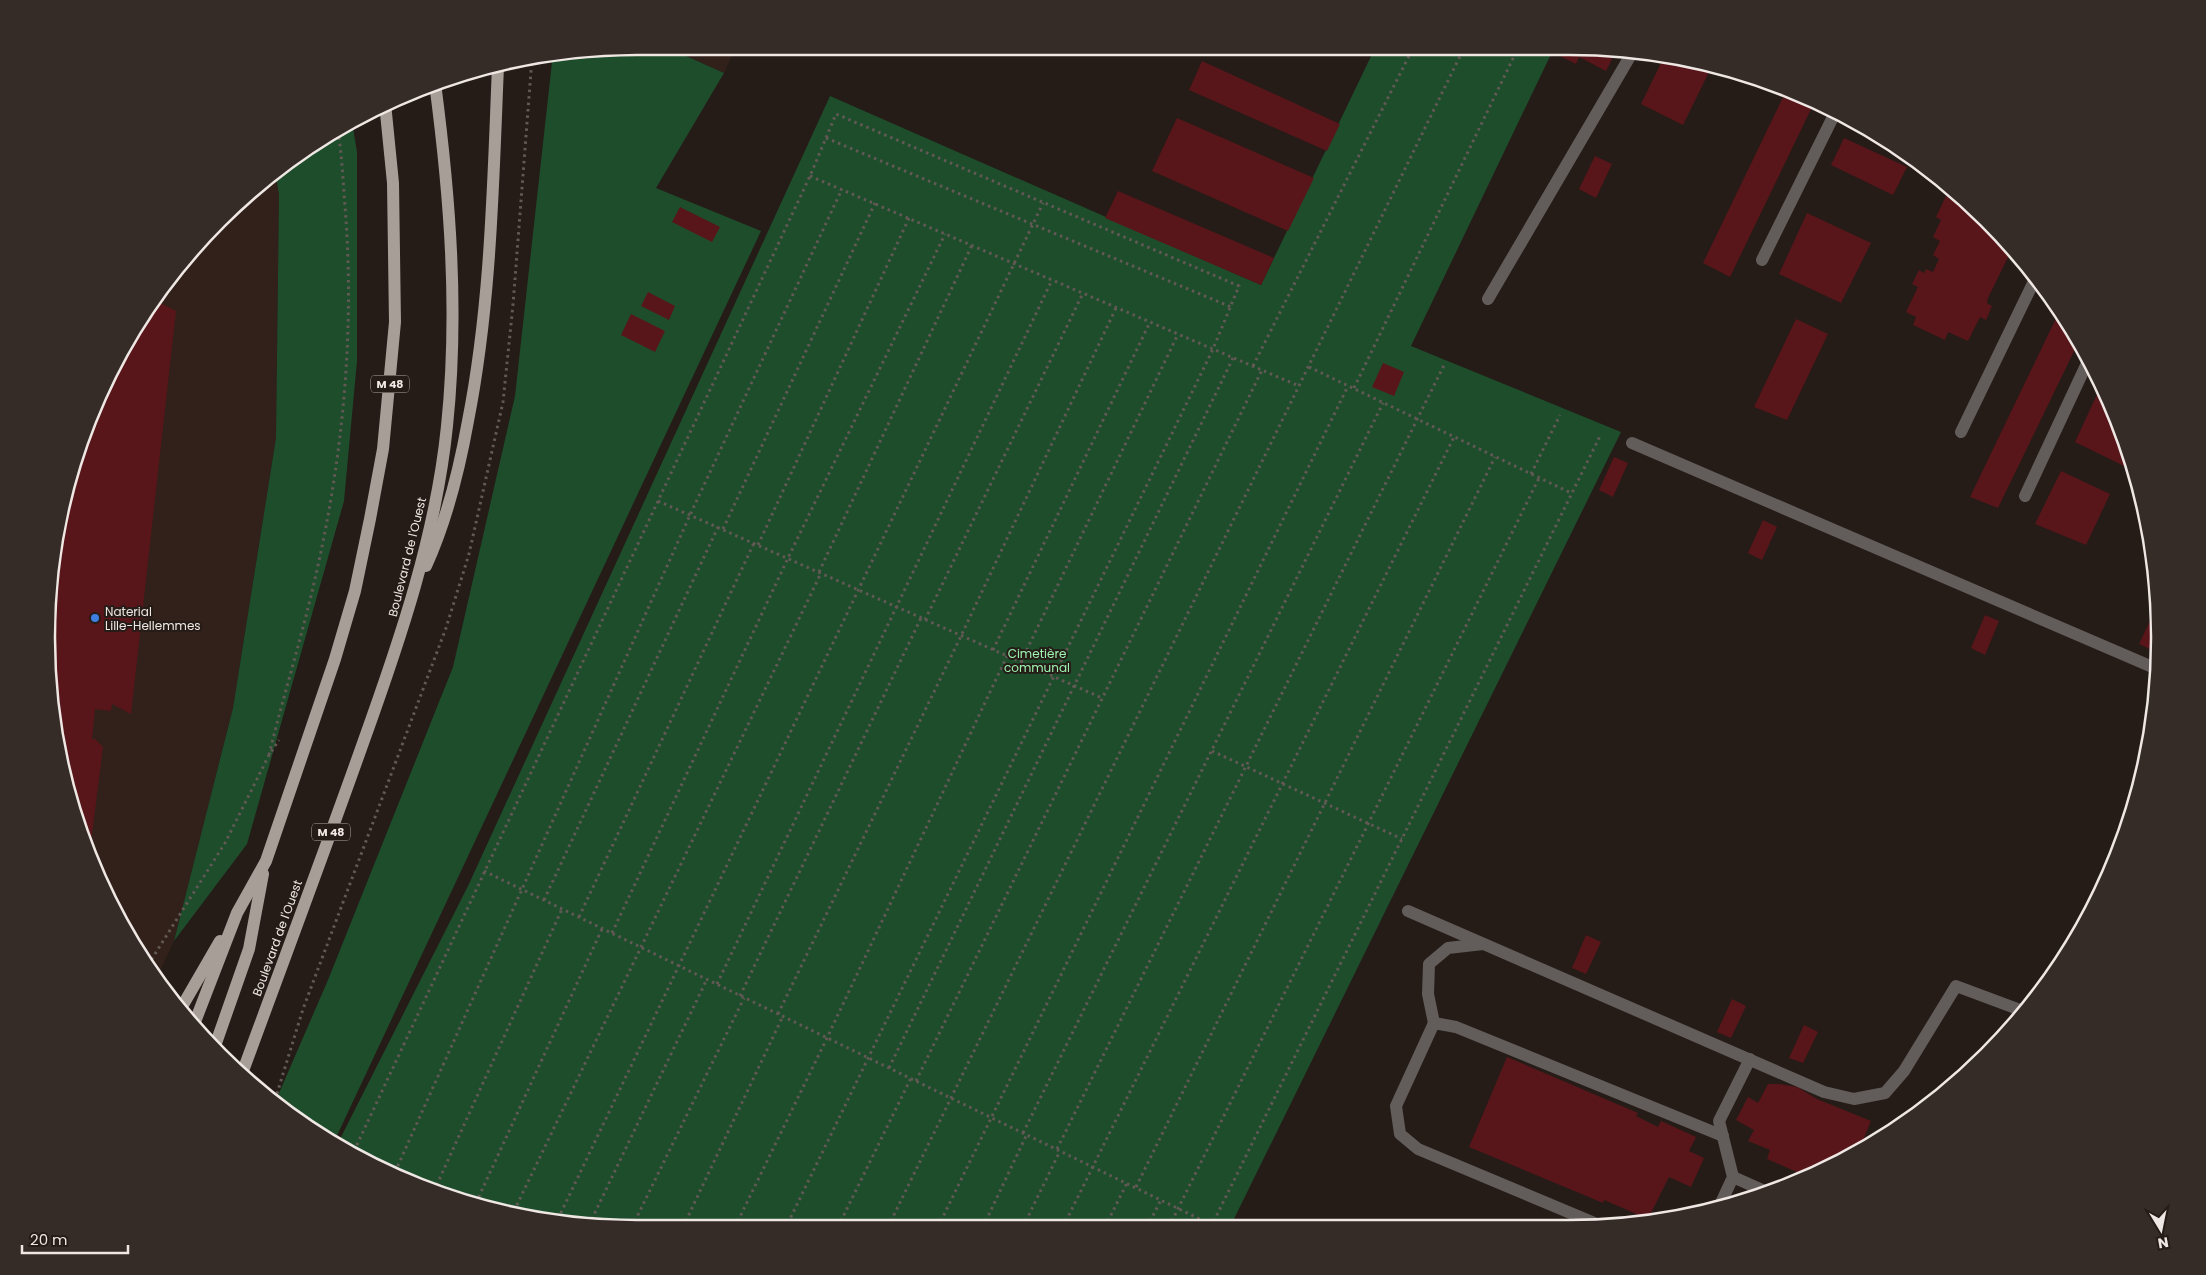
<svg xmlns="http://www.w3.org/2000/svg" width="2206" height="1275" font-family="Poppins,sans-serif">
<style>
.built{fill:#31211a}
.green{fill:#1e4d2c}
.building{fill:#58161a}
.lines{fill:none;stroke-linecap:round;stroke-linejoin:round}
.path{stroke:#625955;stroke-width:3;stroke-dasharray:2.5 4;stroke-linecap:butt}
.lane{stroke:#625d5a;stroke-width:12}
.primary{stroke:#a89e98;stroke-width:12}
.shop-dot{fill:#3f7fe0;stroke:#251b17;stroke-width:2}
.labels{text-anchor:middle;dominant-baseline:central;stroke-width:4;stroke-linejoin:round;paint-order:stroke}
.shield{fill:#251b17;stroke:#b2aaa6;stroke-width:1}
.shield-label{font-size:11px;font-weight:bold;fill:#eee7e4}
.street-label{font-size:12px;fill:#eee7e4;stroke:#251b17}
.poi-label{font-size:12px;fill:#eee7e4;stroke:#251b17;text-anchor:start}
.park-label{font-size:12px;fill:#9bf3af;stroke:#251b17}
.rim{fill:none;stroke:#eee7e4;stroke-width:2.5}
</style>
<rect width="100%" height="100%" fill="#251b17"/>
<g class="built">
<polygon points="675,51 734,51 724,73"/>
<polygon points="275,170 279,195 276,438 233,708 174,941 157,978 126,933 91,864 58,753 48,676 51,561 107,376 146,309 219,220"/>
</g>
<g class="green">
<polygon points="1375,48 1554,48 1411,346 1621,432 1230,1227 599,1227 447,1197 338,1143 468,886 830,96 1261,285"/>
<polygon points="560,51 675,51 724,73 656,188 761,231 334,1142 309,1129 276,1100 328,980 453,667 515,396 553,53"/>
<polygon points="352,122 357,152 357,361 344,501 247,844 174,941 233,708 276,438 279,195 275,170"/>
</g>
<g class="building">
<polygon points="1562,48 1607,48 1617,49 1606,71 1579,57 1576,64 1558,55"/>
<polygon points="1663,59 1711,68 1683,125 1641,104"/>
<polygon points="1202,61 1340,124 1327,151 1189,90"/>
<polygon points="1786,91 1813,105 1730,277 1703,263"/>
<polygon points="1177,118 1314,178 1288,231 1152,171"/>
<polygon points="1844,138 1907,167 1893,195 1831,165"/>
<polygon points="1595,156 1612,164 1596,198 1579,189"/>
<polygon points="1118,191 1274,258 1261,285 1105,218"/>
<polygon points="1954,193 1986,219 2016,256 2010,253 1988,298 1987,303 1992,306 1986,320 1980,317 1968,341 1948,332 1945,340 1913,325 1916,317 1906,312 1918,287 1912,284 1919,270 1924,273 1926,269 1933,272 1939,259 1933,255 1940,241 1933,237 1941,220 1936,217 1946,196 1951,200"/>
<polygon points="680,207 720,227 712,242 672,222"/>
<polygon points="1807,213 1871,243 1841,303 1779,274"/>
<polygon points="648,292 675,306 669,320 641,306"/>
<polygon points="154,300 176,311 131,714 112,704 111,711 95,709 92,739 95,739 103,747 89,858 58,753 48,676 51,561 66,484 107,376 146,309"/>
<polygon points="2060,310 2078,343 1998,508 1970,497"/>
<polygon points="631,314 665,331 655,352 621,335"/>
<polygon points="1796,319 1828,334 1787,420 1754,407"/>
<polygon points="1383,363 1404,372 1394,396 1372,387"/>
<polygon points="2100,388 2103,390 2115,411 2129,457 2124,466 2075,442"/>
<polygon points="1614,457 1628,463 1613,497 1599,490"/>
<polygon points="2061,471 2110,494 2086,545 2035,524"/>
<polygon points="1763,520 1777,527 1762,560 1748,553"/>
<polygon points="2157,606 2160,637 2154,651 2139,644"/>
<polygon points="1985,615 1999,621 1985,655 1971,648"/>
<polygon points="1586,935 1601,942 1586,974 1572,968"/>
<polygon points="1732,999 1746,1006 1731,1038 1717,1032"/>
<polygon points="1804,1025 1818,1032 1803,1063 1789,1058"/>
<polygon points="1507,1057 1638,1113 1636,1116 1658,1127 1661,1121 1696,1137 1689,1151 1704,1158 1691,1187 1669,1177 1648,1219 1604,1200 1603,1203 1469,1147"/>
<polygon points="1768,1084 1779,1084 1797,1087 1817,1099 1871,1121 1858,1153 1806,1176 1767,1159 1770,1150 1748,1141 1754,1130 1736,1120 1748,1097 1758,1103"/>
</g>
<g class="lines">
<g class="path">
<polyline points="826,138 1231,307"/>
<polyline points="810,176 1299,386"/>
<polyline points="1253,366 1413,48"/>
<polyline points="1309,367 1571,493"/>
<polyline points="1354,388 1518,48"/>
<polyline points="1531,474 1560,415"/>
<polyline points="658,501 1102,698"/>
<polyline points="723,529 875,203"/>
<polyline points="758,545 909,218"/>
<polyline points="819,572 972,245"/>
<polyline points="925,620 1083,293"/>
<polyline points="993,650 1150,322"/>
<polyline points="1021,662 1178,334"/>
<polyline points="1212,751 1402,839"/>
<path d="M269,755c14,-58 32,-115 45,-172 29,-124 41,-251 31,-377 -2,-25 -3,-50 -7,-75"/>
<polyline points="484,871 1212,1225"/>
<polyline points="544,900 718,527"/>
<polyline points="579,917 754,543"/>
<polyline points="612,933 788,558 945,234"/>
<polyline points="148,965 225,843 269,755 279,740"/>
<polyline points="717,984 1052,280"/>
<polyline points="740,996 921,618"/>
<polyline points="778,1014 961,636 1116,308"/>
<polyline points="889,1068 1233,358"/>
<polyline points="916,1081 1262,370"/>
<polyline points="275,1100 303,1009 446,628 469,554 503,402 513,305 532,58"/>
<polyline points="1023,1133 1383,403"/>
<polyline points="1057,1149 1445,363"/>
<polyline points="354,1151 810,176 836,114 1239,286 1213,349 786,1227"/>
<polyline points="395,1172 690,515 842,189"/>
<polyline points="1136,1187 1495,457"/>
<polyline points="434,1191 562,909"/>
<polyline points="476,1203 602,929"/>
<polyline points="514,1211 821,573"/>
<polyline points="558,1219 1043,203"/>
<polyline points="589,1225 707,979"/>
<polyline points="632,1227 744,998"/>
<polyline points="683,1227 783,1016"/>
<polyline points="735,1227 827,1038 1007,656"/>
<polyline points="838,1227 911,1078"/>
<polyline points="888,1227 1464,48"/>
<polyline points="938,1227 1348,386"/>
<polyline points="983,1227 1027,1134"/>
<polyline points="1023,1227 1060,1151"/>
<polyline points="1063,1227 1454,437"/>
<polyline points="1105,1227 1127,1183"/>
<polyline points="1147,1227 1161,1200"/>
<polyline points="1169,1227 1539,478"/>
<polyline points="1211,1227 1601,434"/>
</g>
<g class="lane">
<polyline points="1762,260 1834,115"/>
<polyline points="1488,299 1632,53"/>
<polyline points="1961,432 2035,279"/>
<polyline points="1632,443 2157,669"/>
<polyline points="2025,496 2088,361"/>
<polyline points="1408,911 1824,1092 1854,1099 1885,1093 1904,1071 1956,986 2023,1011"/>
<polyline points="1434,1023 1428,994 1429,964 1448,948 1483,944"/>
<polyline points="1733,1177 1769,1193"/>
<polyline points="1720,1205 1733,1177 1719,1121 1750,1059"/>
<polyline points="1604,1227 1418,1149 1400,1134 1396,1106 1434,1023 1456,1027 1723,1136"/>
</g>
<g class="primary">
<path d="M426,566c21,-46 33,-95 42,-145 23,-117 25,-236 30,-355"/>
<polyline points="180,1010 220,941"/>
<polyline points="193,1027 237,913 266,861 335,659 355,591 370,519 383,449 395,322 393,183 385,103"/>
<polyline points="215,1046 249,949 263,874"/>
<path d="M243,1071c40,-109 81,-218 120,-328 37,-103 73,-208 84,-317 12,-115 3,-229 -12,-343"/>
</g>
</g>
<circle class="shop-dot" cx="95" cy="618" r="5"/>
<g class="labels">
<g class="shield">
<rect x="371" y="375.5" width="38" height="17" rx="4"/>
<rect x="312" y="823.5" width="38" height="17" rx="4"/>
</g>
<g class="shield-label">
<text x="390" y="384">M 48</text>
<text x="331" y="832">M 48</text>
</g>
<g class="street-label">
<text transform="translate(407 557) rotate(-76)">Boulevard de l'Ouest</text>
<text transform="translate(277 938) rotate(-70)">Boulevard de l'Ouest</text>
</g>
<g class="poi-label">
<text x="105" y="611">Naterial<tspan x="105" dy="14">Lille-Hellemmes</tspan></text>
</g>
<g class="park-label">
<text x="1037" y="653">Cimetière<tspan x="1037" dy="14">communal</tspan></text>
</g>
</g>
<path d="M0 0H2206V1275H0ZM637 55H1569A582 582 0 0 1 2151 637V638A582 582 0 0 1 1569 1220H637A582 582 0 0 1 55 638V637A582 582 0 0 1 637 55Z" fill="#352b27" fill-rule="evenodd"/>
<path class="rim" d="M637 55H1569A582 582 0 0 1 2151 637V638A582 582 0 0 1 1569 1220H637A582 582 0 0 1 55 638V637A582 582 0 0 1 637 55Z"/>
<g transform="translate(2161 1230) rotate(170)" stroke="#251b17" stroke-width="4" paint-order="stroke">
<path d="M0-4L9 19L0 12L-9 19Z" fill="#eee7e4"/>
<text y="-8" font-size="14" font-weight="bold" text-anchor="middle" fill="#eee7e4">N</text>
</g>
<path d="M22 1245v8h106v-8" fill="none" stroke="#eee7e4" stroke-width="2.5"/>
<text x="30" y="1245" font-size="15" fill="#eee7e4" stroke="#251b17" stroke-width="4" paint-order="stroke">20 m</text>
</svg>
